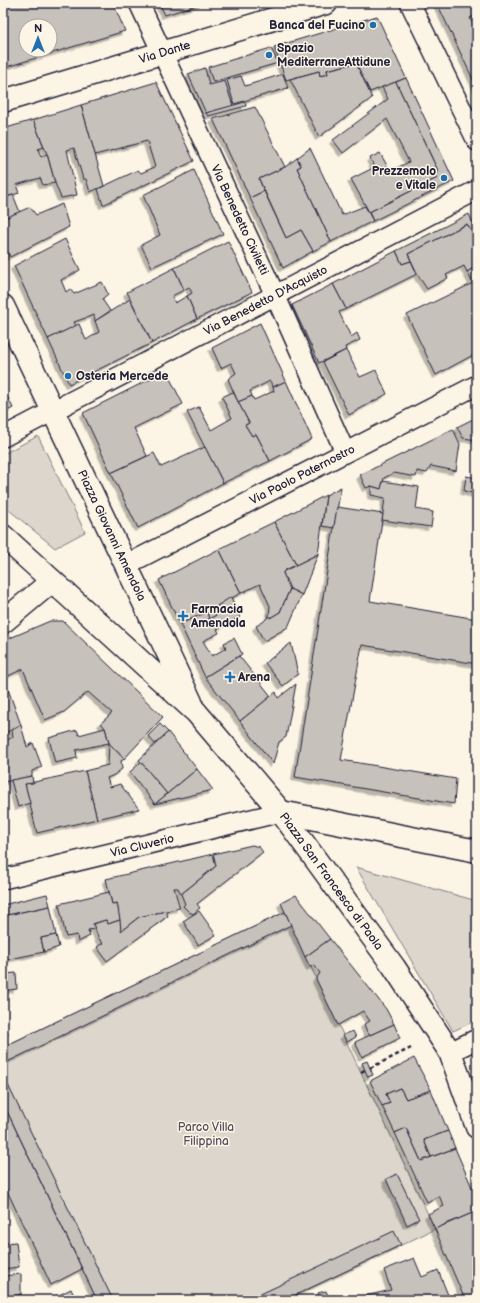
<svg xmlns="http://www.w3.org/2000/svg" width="480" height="1303" font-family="'Balsamiq Sans',sans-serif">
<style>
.green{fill:#dcd6cc;stroke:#7f7c84}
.building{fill:#c6c1bb;stroke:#22223b;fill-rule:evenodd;filter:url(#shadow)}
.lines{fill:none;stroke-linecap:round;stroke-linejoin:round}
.minor-casing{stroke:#22223b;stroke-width:22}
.tertiary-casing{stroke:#22223b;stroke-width:25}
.path{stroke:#22223b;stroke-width:2.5;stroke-dasharray:4 3;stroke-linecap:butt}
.minor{stroke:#fcf5e5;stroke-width:19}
.tertiary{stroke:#fcf5e5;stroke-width:22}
.poi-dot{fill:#1f6fb2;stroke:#fcf5e5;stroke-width:1.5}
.labels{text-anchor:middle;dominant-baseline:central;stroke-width:3;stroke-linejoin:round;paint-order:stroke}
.poi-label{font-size:12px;font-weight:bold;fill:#22223b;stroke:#fcf5e5;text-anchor:start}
.street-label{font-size:12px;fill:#22223b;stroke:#fcf5e5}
.park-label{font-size:12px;fill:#504f5f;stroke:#fcf5e5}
</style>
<defs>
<filter id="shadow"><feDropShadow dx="-3.5" dy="3.5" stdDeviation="0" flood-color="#0004"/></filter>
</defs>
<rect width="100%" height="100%" fill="#fcf5e5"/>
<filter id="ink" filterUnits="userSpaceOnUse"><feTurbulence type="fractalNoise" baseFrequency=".025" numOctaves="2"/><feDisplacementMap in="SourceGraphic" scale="8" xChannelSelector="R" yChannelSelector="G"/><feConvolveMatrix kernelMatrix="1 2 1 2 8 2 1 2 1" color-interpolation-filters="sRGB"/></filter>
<g filter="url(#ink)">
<g class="green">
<polygon points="38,436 85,532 55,548 3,505 3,454"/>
<polygon points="356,867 477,901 477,1020 453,1031"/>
<polygon points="285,912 435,1229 285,1300 97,1300 3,1103 3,1047"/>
</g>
<g class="building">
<path d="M3,3h110l12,28 -122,37zM26,26h24v24h-24z"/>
<polygon points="159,3 203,3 165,15"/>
<polygon points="437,3 477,3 477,15 470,18 477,33 477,88"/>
<polygon points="377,16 406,78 370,92 356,63 327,70 328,74 320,76 319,71 286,80 274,47"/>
<polygon points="271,48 278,63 213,82 208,67"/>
<polygon points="356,63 372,98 319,137 290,79 319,71 320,76 328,74 327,70"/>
<polygon points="205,68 209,85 225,81 233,106 206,113 188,74"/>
<polygon points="283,74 288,88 234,104 227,80 241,76 245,86"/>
<polygon points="406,78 454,181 373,221 369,212 437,178 438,171 396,82"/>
<polygon points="156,82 194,161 103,205 98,189 138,170 141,173 155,167 147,141 95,155 81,105"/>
<polygon points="396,82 438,171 437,178 369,212 351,179 375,167 370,158 380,153 390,171 409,162 387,119 343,153 333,140 388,99 382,87"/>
<polygon points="245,102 246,106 208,116 206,113"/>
<polygon points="81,105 104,186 90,192 86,179 83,179 74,148 67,150 77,195 61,198 55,183 47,154 33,120"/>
<polygon points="255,107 285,167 259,179 264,191 250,198 213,119"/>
<polygon points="33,120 44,147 38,149 41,157 47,154 55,183 43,185 40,178 16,185 19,193 3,198 3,129"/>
<polygon points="310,148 342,215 365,206 373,221 331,242 297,168 301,166 297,158"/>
<polygon points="297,158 301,166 297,168 331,242 313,251 301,230 286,238 259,179 285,167"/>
<polygon points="194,170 223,234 152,267 141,245 160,235 143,195"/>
<polygon points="264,191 286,238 301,230 313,251 283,268 250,198"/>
<polygon points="13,195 20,212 3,219 3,198"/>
<polygon points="62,204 69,227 10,257 3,242 3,219 30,207 36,215"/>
<polygon points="469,214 477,231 477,242 467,224 408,254 411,261 402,264 396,251"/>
<polygon points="467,224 477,242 477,266 467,272 464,266 446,275 448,278 427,289 419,277 408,254"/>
<polygon points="65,239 80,270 61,280 66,292 70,289 74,294 102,282 108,294 102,299 110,311 95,321 94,315 74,322 76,326 48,339 14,266"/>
<polygon points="228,241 252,292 197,319 187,296 192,293 189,287 184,290 174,268"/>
<polygon points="396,251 402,264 411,261 417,274 346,309 333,284"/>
<polygon points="477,266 477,353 436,375 407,315 473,283 467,272"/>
<polygon points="174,268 184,290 172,296 175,303 187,296 197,319 152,343 127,292"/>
<polygon points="333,284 346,309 339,312 351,337 357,333 360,340 345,347 346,350 319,363 292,305"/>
<polygon points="130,299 152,343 69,384 48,339 79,324 86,340 99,332 95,321"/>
<polygon points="260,323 286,381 273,387 270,381 250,391 252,396 238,402 228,379 236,373 231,363 221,368 212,348"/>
<polygon points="346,350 360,377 376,370 387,394 349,415 323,362"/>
<polygon points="166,371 183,404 134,428 147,456 111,473 83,413"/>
<polygon points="286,381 312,439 270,461 256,434 252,436 245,425 249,423 238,402 252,396 254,400 274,391 273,387"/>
<polygon points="3,388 13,408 3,413"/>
<polygon points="233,392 249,423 245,425 252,436 256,434 270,461 223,483 187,412 199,407 211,430 232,418 222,397"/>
<polygon points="477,417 477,440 463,438 457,427"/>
<polygon points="453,429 460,444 456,471 431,466 427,473 417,471 416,477 394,473 384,478 381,489 371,486 366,488 360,475"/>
<polygon points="205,447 223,483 138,528 111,473 154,453 161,467"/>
<polygon points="466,476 477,478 477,494 464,491"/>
<polygon points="383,481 419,487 416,509 433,512 431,527 382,520 385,498 371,495 371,486 381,489"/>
<polygon points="341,487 334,528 322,526 326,495"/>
<polygon points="326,495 318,554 296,565 274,522"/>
<polygon points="337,507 383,514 370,601 477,619 477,664 362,645 341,760 456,779 454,804 295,777"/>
<polygon points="274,522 296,565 284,571 283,573 290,589 280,612 270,618 269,616 270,606 260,584 241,593 219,549"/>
<polygon points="219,549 241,593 217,606 220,613 209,619 207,612 180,624 159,580"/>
<polygon points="318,554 302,595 290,589 283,573 284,571"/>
<polygon points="290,589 302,595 288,627 264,641 256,626 263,622 269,616 270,618 280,612"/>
<polygon points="231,597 240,617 217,629 219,633 203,641 212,656 226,648 224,643 234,638 242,654 205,677 180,624 207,612 209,619 220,613 217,606"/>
<polygon points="50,621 63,621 163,717 124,759 109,743 105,728 101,723 112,713 88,692 64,712 45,720 23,669 4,678 21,725 3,734 3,641"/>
<polygon points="291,643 298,674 283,686 265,663"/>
<polygon points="239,656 271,696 240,721 205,677"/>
<polygon points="296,684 286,737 279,742 273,764 240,721 276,692 278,698"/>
<polygon points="160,724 168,732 155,744 148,736"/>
<polygon points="21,725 27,747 33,743 42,767 32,771 32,776 4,782 3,742 13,737 12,730"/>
<polygon points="105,728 109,743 76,750 77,758 55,763 49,738 77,730 79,735"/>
<polygon points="168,732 197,769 167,794 139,760"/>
<polygon points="109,743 124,759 121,761 122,769 114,775 107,778 110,787 120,784 139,809 97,819 85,771 108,765"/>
<polygon points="141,762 167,794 155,804 130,772"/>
<polygon points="197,769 213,790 155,804"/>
<polygon points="85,771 97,819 37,833 25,784"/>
<polygon points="32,776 33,783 25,784 30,803 18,807 11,780"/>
<polygon points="252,845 259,847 263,852 197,904 200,908 193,914 189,912 183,906 185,904 181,894 216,866 213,854"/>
<polygon points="213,854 216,866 181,894 178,888 174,888 180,908 139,917 121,931 117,903 112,904 106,879"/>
<polygon points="109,892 112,904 117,903 120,920 108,924 106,920 93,924 95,929 88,930 90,936 78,942 77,935 66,937 59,904"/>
<polygon points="47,894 50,906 3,916 3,905"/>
<polygon points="296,895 330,939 305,957 281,903"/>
<polygon points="50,906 56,935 41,938 44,952 5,960 3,951 3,916"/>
<polygon points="166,911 168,916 107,961 97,947 103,943 99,939 93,924 106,920 108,924 120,920 121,931 139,917"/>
<polygon points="199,911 216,935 198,945 183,921"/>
<polygon points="285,912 291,925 3,1064 3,1047"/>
<polygon points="56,935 59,947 44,952 41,938"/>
<polygon points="330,939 386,1009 394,1024 370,1035 367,1032 364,1024 370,1021 363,1011 338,1025 316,979 320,973 314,965 310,967 305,957"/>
<polygon points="16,973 17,989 3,991 3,974"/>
<polygon points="3,1021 8,1035 3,1037"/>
<polygon points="394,1024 400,1038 362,1057 355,1042"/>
<polygon points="353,1031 356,1037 347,1042 343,1035"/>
<polygon points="414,1058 431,1090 406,1099 400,1088 386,1094 390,1103 382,1106 370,1081"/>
<polygon points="367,1061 373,1075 368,1077 362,1063"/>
<polygon points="3,1075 113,1300 97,1300 3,1103"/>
<polygon points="400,1088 406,1099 431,1090 448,1131 424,1140 431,1157 421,1161 406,1128 395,1133 382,1106 390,1103 386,1094"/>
<polygon points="3,1103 82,1269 51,1285 3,1182"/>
<polygon points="406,1128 421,1161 455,1148 477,1199 477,1211 435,1229 428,1214 444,1206 439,1196 427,1202 395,1133"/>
<polygon points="448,1131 455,1148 431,1157 424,1140"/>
<polygon points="397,1174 419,1219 407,1225 386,1179"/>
<polygon points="477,1211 477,1300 465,1300 435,1229"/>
<polygon points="394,1231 401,1245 285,1300 248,1300"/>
<polygon points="16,1242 19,1267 3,1269 4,1243"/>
<polygon points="414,1258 422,1277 438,1270 450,1300 362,1300 361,1297 391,1290 384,1270"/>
<polygon points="21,1274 21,1294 8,1298 8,1300 3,1300 3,1276"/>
<polygon points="71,1289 76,1300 49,1300"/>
<polygon points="326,1291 330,1300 306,1300 319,1297 318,1293"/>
<polygon points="21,1294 23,1300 8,1300 8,1298"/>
</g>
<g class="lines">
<defs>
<g id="minor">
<path id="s1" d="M139,3l136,292 70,157"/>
<polyline points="410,3 477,141"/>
<path id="s2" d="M3,437l474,-247"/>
<path id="s3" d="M126,565l351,-180"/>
<path id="s4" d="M3,879l278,-67"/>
<polyline points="450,1052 477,1039"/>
</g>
<g id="tertiary">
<path id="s5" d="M3,101l323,-98"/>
<path id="s6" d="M3,306l188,396"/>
<path id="s7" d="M3,536l193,176 85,100 113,155 56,85 27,75"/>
<polyline points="3,622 52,581"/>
<polyline points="281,812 477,851"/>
</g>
</defs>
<use href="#minor" class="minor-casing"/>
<use href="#tertiary" class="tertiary-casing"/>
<g class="path">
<polyline points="370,1068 411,1048"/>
<polyline points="361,1072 365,1070"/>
</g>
<use href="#minor" class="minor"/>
<use href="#tertiary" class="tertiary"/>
</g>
</g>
<g class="poi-dot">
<circle cx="373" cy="25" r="4"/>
<circle cx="269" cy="55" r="4"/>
<circle cx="444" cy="178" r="4"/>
<circle cx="68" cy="376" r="4"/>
<path d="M181 610h4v4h4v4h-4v4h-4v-4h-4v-4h4z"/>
<path d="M228 671h4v4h4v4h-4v4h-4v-4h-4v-4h4z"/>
</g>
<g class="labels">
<g class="poi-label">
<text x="365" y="25" text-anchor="end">Banca del Fucino</text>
<text x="277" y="48">Spazio<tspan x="277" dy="14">MediterraneAttidune</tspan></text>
<text x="436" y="171" text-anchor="end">Prezzemolo<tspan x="436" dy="14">e Vitale</tspan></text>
<text x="76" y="376">Osteria Mercede</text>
<text x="191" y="609">Farmacia<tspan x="191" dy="14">Amendola</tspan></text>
<text x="238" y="677">Arena</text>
</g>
<g class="street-label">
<text stroke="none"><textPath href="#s5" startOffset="169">Via Dante</textPath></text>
<text stroke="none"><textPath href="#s1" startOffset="239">Via Benedetto Civiletti</textPath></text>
<text stroke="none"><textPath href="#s2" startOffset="296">Via Benedetto D'Acquisto</textPath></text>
<text stroke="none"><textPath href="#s3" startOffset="198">Via Paolo Paternostro</textPath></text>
<text stroke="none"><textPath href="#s6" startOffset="254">Piazza Giovanni Amendola</textPath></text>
<text stroke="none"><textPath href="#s4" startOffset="143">Via Cluverio</textPath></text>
<text stroke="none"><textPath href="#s7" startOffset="478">Piazza San Francesco di Paola</textPath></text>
</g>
<g class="park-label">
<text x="206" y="1127">Parco Villa<tspan x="206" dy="14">Filippina</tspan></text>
</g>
</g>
<rect width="480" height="1303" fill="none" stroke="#fcf5e5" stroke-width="16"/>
<rect x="8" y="8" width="464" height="1287" fill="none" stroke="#22223b" stroke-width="1.5" filter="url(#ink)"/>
<g transform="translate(38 38)"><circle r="19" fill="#fcf5e5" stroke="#a5a1a1"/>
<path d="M0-3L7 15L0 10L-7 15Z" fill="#1f6fb2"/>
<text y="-6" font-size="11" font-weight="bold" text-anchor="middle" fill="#22223b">N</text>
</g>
</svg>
